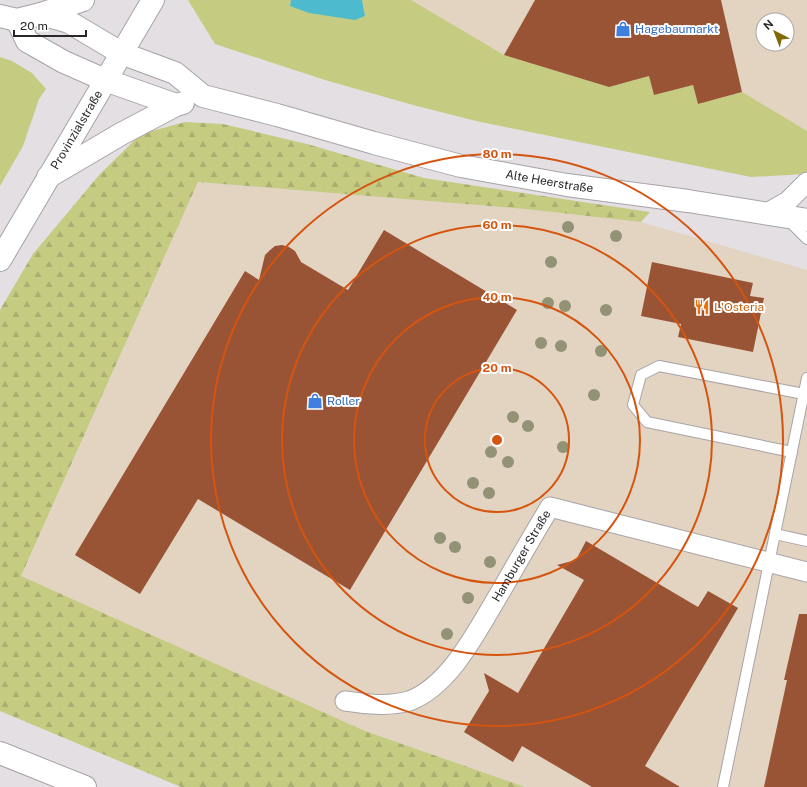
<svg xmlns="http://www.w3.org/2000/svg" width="807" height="787" font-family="'Public Sans',sans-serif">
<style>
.commercial{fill:#e3d4c1;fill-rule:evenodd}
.green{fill:#c6cb82}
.forest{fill:url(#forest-firs)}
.water{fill:#4dbacd}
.building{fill:#995436}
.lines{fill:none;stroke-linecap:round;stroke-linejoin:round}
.service-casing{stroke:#a7a3a7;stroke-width:12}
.minor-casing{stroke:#a7a3a7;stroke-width:21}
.tertiary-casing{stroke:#a7a3a7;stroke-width:24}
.secondary-casing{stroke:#a7a3a7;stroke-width:24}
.motorway-casing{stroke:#a7a3a7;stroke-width:24}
.service{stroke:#fff;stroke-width:10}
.minor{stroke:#fff;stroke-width:19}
.tertiary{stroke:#fff;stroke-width:22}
.secondary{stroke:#fff;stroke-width:22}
.motorway{stroke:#fff;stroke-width:22}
.tree{fill:#929274}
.ring{fill:none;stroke:#d5540f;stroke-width:2}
.labels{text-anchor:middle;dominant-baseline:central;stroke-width:4;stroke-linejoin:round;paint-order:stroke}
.shop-label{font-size:12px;fill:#366cbe;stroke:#fff;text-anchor:start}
.street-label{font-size:12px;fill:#292829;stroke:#fff}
.food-label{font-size:12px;fill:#c56008;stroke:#fff;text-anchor:start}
.centre{fill:#d5540f;stroke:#fff;stroke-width:2}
.ring-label{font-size:12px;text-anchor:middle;font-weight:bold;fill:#d5540f;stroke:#fff;stroke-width:4;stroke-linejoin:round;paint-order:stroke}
</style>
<defs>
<pattern id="forest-firs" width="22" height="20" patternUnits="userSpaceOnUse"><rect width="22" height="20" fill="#c6cb82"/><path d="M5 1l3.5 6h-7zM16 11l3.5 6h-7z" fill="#aaae70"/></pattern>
</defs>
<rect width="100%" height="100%" fill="#e3dfe3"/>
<g class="commercial">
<path d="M261,0h546v171l-54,-17zM763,20h24v24h-24z"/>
<polygon points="198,182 525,209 641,222 807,270 807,787 525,787 365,731 21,577"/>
</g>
<g class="green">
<polygon points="188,0 291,0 290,6 365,16 362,0 411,0 504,55 609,87 649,76 654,95 693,85 698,104 742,92 807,131 807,171 805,174 751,177 476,121 413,105 325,80 215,44"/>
<polygon points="0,57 12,61 32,73 46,89 39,99 23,146 0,186"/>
</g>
<polygon class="forest" points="185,122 223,124 307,144 424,178 650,212 641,222 525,209 198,182 21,576 365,731 525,787 181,787 0,711 0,310 33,254 100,174 141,134"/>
<polygon class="water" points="291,0 362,0 365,16 355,20 309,13 290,6"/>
<g class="building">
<polygon points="535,0 721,0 742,92 698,104 693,85 654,95 649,76 609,87 504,55"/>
<polygon points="384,230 517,310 350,590 198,499 140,594 75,555 245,271 259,280 265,255 270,250 275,246 282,245 289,247 295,251 301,262 348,290"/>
<polygon points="652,262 753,283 750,296 764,298 753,352 678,337 681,324 641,316"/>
<polygon points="586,541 698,607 708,591 738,608 645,766 680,787 592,787 522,746 513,762 464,732 489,691 484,673 518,693 584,580 557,565 576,560"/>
<polygon points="799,614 807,614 807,787 764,787 787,680 784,680"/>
</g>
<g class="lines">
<defs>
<g id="service">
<polyline points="789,221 807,239"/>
<polyline points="792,452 647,422 633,405 641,375 659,366 804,394"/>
<polyline points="775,534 807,541"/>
<polyline points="723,787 807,378"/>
</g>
<g id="minor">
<polyline points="767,213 788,201 807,182"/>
<path id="s1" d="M345,701c21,3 43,6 64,0 42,-15 70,-74 92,-110 16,-28 32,-56 49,-84l257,65"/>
</g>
<g id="tertiary">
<path id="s2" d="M121,53l54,20 28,23 74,19 97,28 87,23 106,19 121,16 119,19"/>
<polyline points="105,80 176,105 183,103"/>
<polyline points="48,177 121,134 176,105"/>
</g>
<g id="secondary">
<path id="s3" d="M0,260l153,-260"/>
</g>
<g id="motorway">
<polyline points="41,14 83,0"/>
<polyline points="0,16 17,20 41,14 69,22 121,53"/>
<polyline points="17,20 27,41 64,62 105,80"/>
<polyline points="0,753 85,787"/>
</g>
</defs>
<use href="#service" class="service-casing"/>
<use href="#minor" class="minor-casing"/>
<use href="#tertiary" class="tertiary-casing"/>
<use href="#secondary" class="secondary-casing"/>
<use href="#motorway" class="motorway-casing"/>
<use href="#service" class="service"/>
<use href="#minor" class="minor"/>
<use href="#tertiary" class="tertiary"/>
<use href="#secondary" class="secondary"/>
<use href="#motorway" class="motorway"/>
</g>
<g class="tree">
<circle cx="568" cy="227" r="6"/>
<circle cx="616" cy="236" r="6"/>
<circle cx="551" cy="262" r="6"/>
<circle cx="548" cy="303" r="6"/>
<circle cx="565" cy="306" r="6"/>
<circle cx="606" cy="310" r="6"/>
<circle cx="541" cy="343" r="6"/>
<circle cx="561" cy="346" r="6"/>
<circle cx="601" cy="351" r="6"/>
<circle cx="594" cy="395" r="6"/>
<circle cx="513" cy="417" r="6"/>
<circle cx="528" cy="426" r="6"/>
<circle cx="563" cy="447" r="6"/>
<circle cx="491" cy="452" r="6"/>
<circle cx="508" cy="462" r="6"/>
<circle cx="473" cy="483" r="6"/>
<circle cx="489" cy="493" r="6"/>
<circle cx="440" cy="538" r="6"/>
<circle cx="455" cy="547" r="6"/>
<circle cx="490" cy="562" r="6"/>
<circle cx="468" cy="598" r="6"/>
<circle cx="447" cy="634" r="6"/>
</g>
<g class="ring">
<circle cx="497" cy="440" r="72"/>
<circle cx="497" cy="440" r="143"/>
<circle cx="497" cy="440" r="215"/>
<circle cx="497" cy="440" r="286"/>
</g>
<defs>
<symbol id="shop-bare" viewBox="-9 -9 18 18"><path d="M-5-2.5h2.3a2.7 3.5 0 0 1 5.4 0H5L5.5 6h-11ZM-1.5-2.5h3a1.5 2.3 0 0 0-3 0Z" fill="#3f7fe0" stroke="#fff" stroke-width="2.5" paint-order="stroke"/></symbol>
<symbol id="restaurant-bare" viewBox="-9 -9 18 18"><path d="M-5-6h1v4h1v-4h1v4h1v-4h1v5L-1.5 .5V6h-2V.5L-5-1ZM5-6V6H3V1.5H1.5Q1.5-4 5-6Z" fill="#e8710a" stroke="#fff" stroke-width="2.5" paint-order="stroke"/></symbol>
</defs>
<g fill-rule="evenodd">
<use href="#shop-bare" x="612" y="18" width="22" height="22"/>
<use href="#restaurant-bare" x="691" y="296" width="22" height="22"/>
<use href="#shop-bare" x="304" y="390" width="22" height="22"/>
</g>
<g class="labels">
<g class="shop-label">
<text x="635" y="29">Hagebaumarkt</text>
<text x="327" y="401">Roller</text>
</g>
<g class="street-label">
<text stroke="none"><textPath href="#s3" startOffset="151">Provinzialstraße</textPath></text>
<text stroke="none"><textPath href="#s2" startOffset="451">Alte Heerstraße</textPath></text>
<text stroke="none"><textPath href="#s1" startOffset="251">Hamburger Straße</textPath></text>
</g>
<g class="food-label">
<text x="714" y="307">L'Osteria</text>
</g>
</g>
<circle cx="497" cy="440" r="6" class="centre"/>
<g class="ring-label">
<text x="497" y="158">80 m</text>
<text x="497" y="229">60 m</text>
<text x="497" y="301">40 m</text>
<text x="497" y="372">20 m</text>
</g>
<g transform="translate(775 32) rotate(318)"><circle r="19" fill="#ffffff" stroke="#a9a9a9"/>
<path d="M0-3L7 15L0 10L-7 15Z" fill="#836902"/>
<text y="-6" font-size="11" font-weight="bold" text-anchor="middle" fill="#292829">N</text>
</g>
<path d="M14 30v6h72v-6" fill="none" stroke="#292829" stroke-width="2"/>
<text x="20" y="30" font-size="12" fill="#292829" stroke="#ffffff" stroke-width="3" paint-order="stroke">20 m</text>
</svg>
